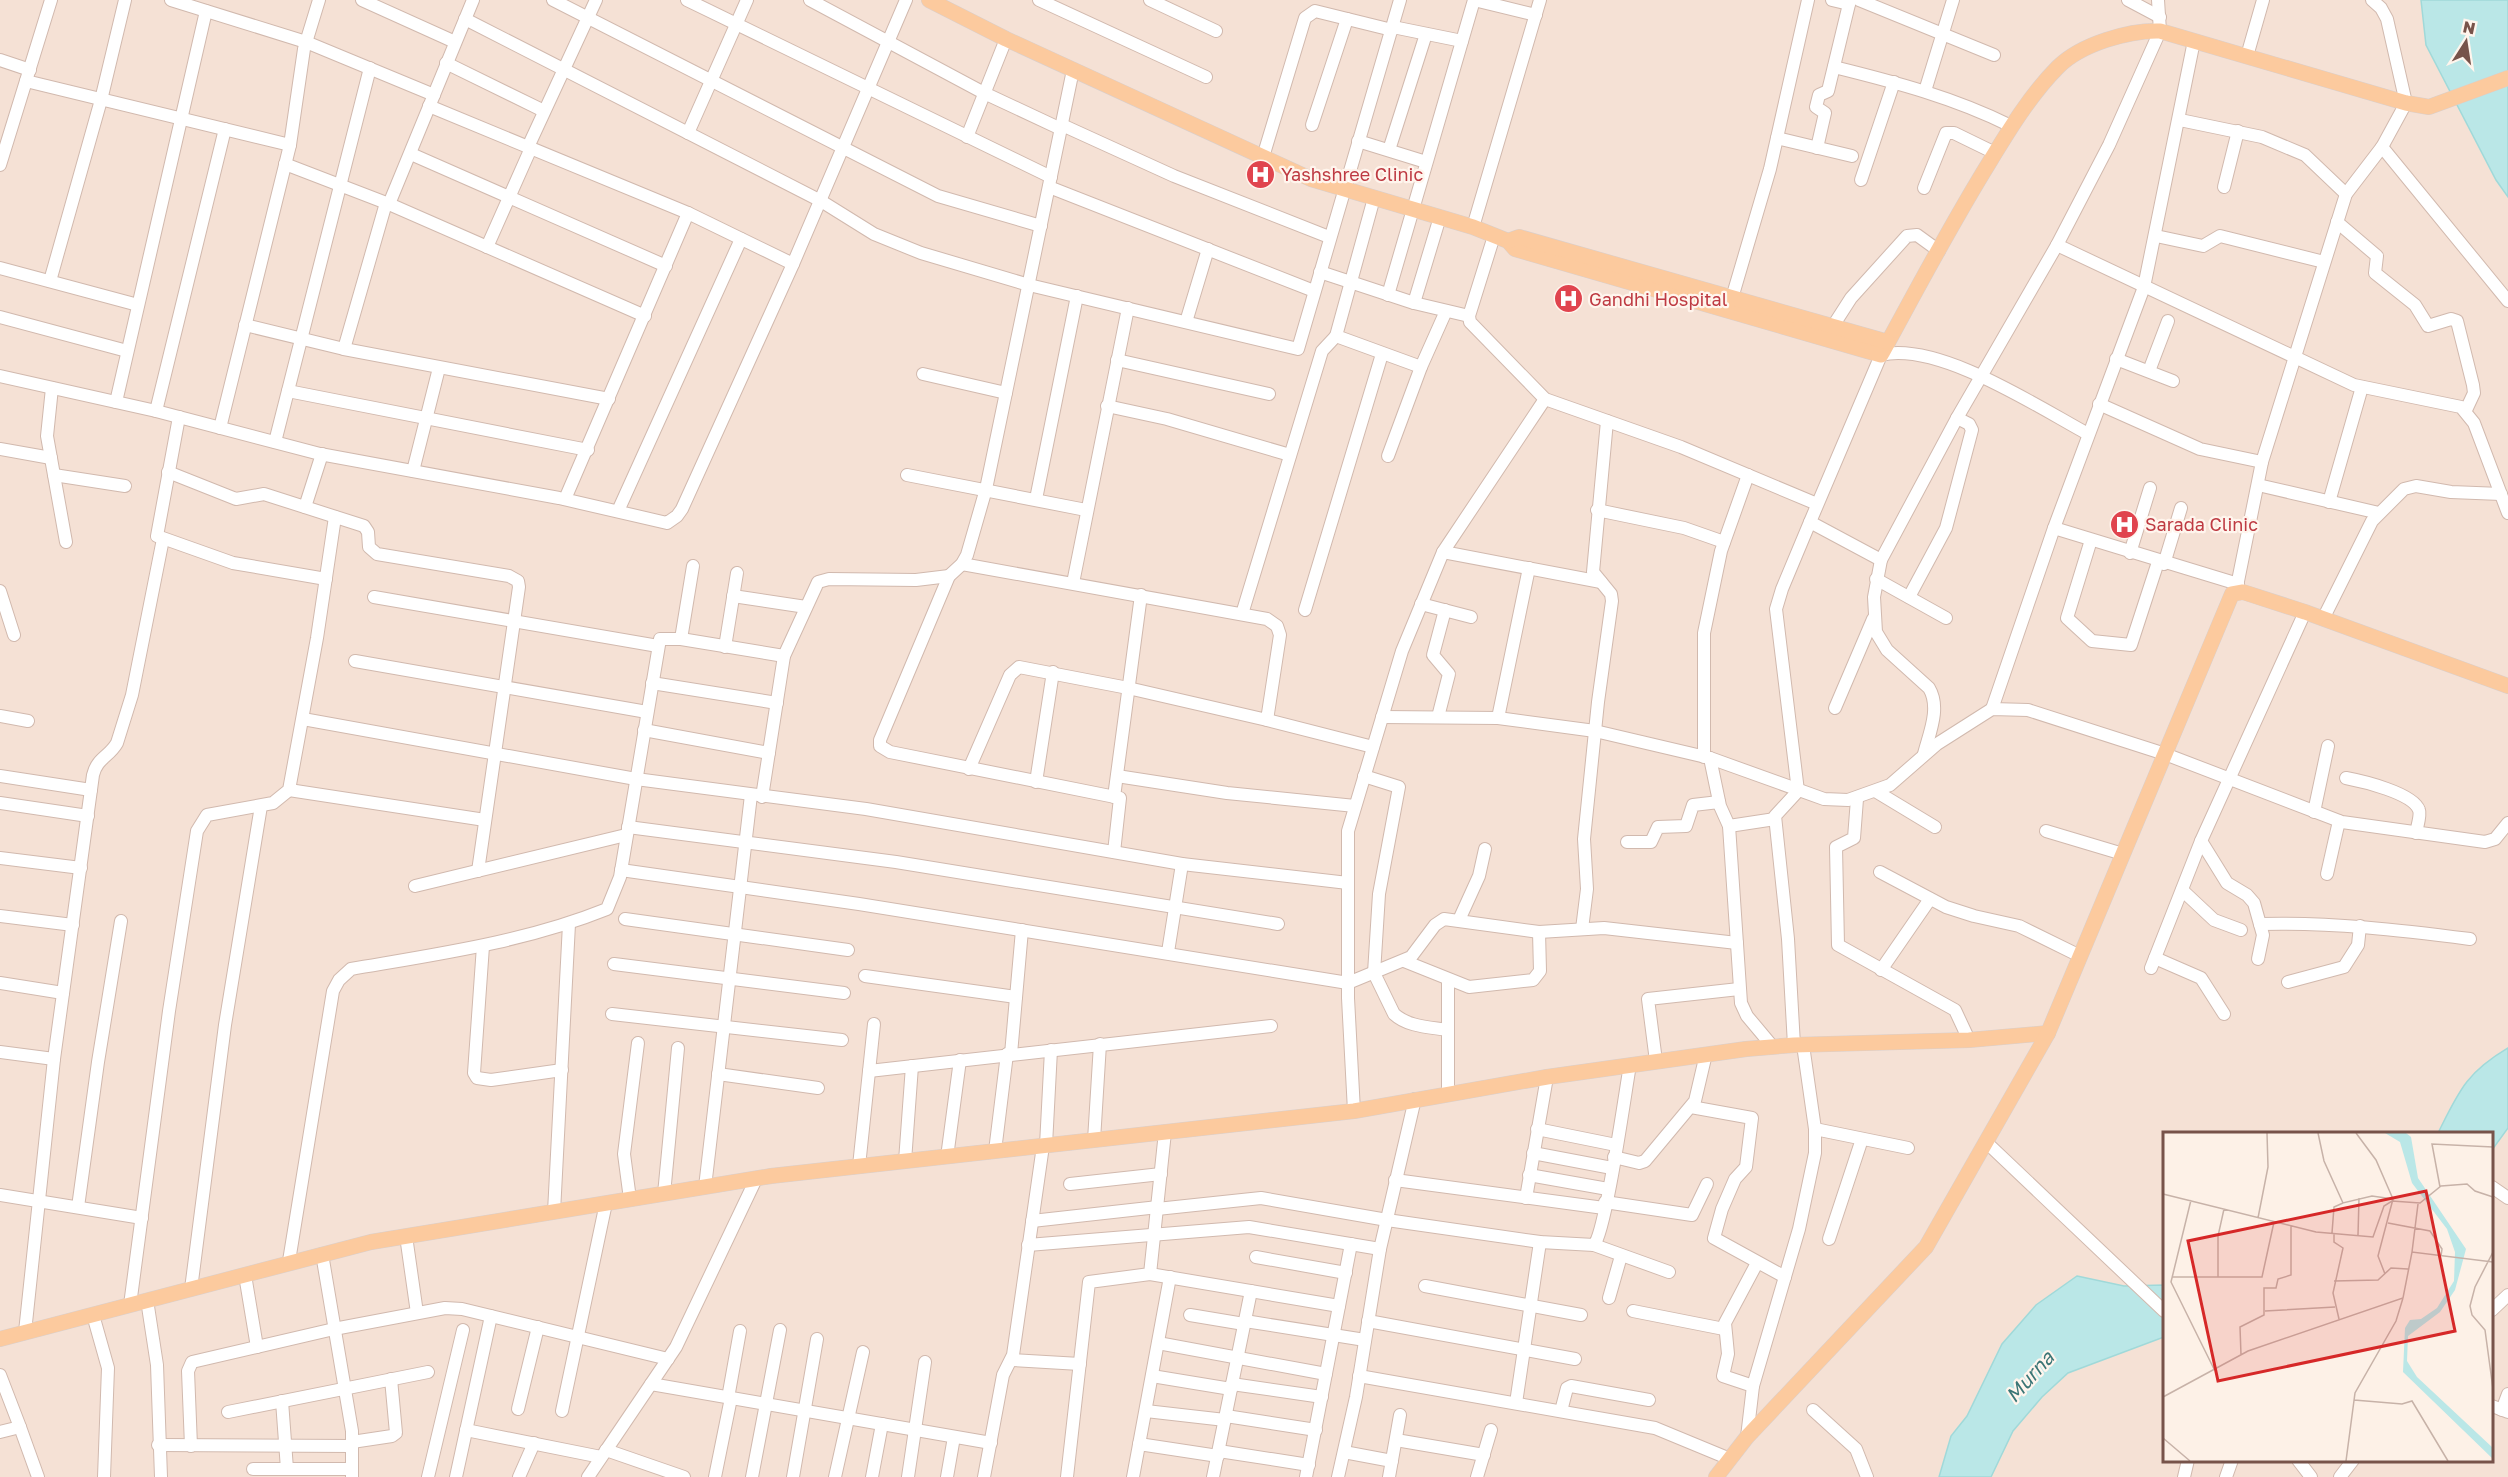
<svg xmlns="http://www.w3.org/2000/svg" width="2508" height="1477" font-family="'Golos Text',sans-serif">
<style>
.residential{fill:#f5e1d5;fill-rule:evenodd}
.water{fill:#bae7e7;stroke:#a0d9d9;stroke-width:1.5}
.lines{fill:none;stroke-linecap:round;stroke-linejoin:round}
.minor-casing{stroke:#d1b9ae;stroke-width:14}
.major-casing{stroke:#d9cfcc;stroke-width:16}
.minor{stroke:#fff;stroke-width:12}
.major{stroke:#fcca9e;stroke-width:15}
.labels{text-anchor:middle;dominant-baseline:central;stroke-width:4.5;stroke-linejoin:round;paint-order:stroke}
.health-label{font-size:18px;fill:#be3a42;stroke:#fff5ed;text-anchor:start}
.water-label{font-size:20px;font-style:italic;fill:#3a7575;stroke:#fff5ed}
.inset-road{fill:none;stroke:#c7b2a8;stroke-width:1.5}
.view{fill:#d62828;fill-opacity:0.15;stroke:#d62828;stroke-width:3}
.inset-edge{fill:none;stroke:#77534a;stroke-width:3}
</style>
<rect width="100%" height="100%" fill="#fdf1e7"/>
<path class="residential" d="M0,0h2508v1477h-2508zM2164,1134h328v326h-328z"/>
<g class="water">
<polygon points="2421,0 2508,0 2508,197 2496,180 2426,45"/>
<path d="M2508,1048v80l-16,22v-16l-54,-1c21,-42 28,-60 70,-85z"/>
<polygon points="2077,1276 2124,1286 2164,1285 2164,1337 2068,1373 2042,1397 2013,1431 1991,1477 1939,1477 1951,1436 1967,1416 2002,1344 2036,1305"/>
</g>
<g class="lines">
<defs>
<g id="minor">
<polyline points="171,0 306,42 434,95"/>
<polyline points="362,0 455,42"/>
<polyline points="553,0 938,196 1041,226"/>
<polyline points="687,0 1051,177"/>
<polyline points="810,0 984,93 1061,129"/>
<polyline points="1039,0 1206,77"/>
<polyline points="1150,0 1216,31"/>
<polyline points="1474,0 1536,15"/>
<polyline points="1832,0 1849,4"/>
<polyline points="1859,0 1994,55"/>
<polyline points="2128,0 2160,17"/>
<polyline points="465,19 821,201 874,234 921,253 1029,285 1298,349 1400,0"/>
<polyline points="1393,27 1462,41"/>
<polyline points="2247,56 2263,0"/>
<polyline points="0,60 30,70"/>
<polyline points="446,63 544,111"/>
<path d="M1834,67c61,15 121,31 177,59"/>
<polyline points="1073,70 986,489 967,555 962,564 949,576 880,740 880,746 890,752 1120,798 1114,852"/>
<polyline points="26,81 290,145"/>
<polyline points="1925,91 1953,0"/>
<polyline points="429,106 688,213 793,264"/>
<polyline points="2180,120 2262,137 2305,155 2346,194"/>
<polyline points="1062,125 1174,176 1329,237"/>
<polyline points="1312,125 1347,19"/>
<polyline points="688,133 747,0"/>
<polyline points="967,137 1006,39"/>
<polyline points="1777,138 1852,156"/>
<polyline points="1358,141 1426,162"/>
<polyline points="528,147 596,0"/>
<polyline points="2382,147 2508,301"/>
<polyline points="1817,148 1825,113 1816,107 1819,95 1828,91 1850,0"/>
<polyline points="1389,150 1426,34"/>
<polyline points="411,154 666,266"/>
<polyline points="1263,157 1305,18 1315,11 1392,30"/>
<polyline points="285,164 389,204 645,316"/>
<polyline points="0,165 51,0"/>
<polyline points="1861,180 1894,82"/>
<polyline points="1049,187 1314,291"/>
<polyline points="2224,187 2238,131"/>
<polyline points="1924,188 1946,133 1954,133 1995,153"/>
<polyline points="1374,198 1336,336 1421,367"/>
<polyline points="389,204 473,0"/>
<polyline points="2337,222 2377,256 2375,273 2415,305 2428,326 2451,319 2457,321 2473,385 2474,393 2466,410"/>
<polyline points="1473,227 1540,0"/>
<polyline points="1494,236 1469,316 1470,322 1545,399 1681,447 1817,504"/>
<polyline points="2156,236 2203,246 2220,236 2324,262"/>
<polyline points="2057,245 2354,385 2461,407 2474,423 2508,513"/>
<polyline points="487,247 531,148"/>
<polyline points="0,268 138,305"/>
<polyline points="1320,272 1414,303 1469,316"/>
<polyline points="50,281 101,100 125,0"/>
<polyline points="1388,295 1474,0"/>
<polyline points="1732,298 1770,169 1808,0"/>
<polyline points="1414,303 1440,217"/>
<polyline points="0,317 127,351"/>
<polyline points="1186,322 1208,249"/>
<polyline points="245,325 344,349 609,399"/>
<polyline points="1833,326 1851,298 1907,236 1917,235 1939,251"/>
<polyline points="344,349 386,203"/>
<polyline points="2116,359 2173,381"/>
<polyline points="1117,360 1269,394"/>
<polyline points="2149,371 2168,321"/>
<polyline points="923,374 1006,393"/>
<polyline points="0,376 156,411 320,454 559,498 667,523 677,516 682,509 793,264 906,0"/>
<polyline points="52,388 47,436 66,542"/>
<polyline points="288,391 588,450"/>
<polyline points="116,402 206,11"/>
<polyline points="2099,404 2200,449 2262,462"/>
<polyline points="1107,406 1167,419 1290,455"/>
<polyline points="156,411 225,129"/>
<polyline points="179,417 157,536 233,563 326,579"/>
<polyline points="220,428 290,145 304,49 319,0"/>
<polyline points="275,442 370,68"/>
<polyline points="0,449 51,458"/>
<polyline points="1388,456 1421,367 1446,311"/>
<polyline points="413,471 439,368"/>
<polyline points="168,472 236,499 264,494 364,526 368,532 369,547 377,554 509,576 518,581 519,587 478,871"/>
<polyline points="54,475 125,486"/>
<polyline points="907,475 1086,510"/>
<polyline points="2258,485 2379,513"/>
<polyline points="565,499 688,213"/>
<polyline points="1036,499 1077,296"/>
<polyline points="2329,502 2362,387"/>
<polyline points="305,507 322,454"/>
<polyline points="1597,510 1684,528 1724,542"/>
<polyline points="618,511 741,239"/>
<polyline points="2054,528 2144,287 2194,41"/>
<polyline points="2091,540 2067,618 2092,641 2131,645 2158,562"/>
<polyline points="1443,552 1601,582"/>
<polyline points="2130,553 2150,488"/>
<path d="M1881,560l-71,-38 71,-167c57,-14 157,52 207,79"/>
<polyline points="962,564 1267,619 1277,626 1280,635 1267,720 1128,688 1019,667 1010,675 969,769"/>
<polyline points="2164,564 2181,508"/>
<polyline points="1876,579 1946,618"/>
<polyline points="1073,583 1128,308"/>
<polyline points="0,591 14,635"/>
<polyline points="2236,591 2262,462 2346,194 2382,147 2406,103 2387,19 2381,8 2372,0"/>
<polyline points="733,596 806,607"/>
<polyline points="374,597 658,646"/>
<polyline points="1909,597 1946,528 1972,430 1969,424 1957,418"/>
<polyline points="1421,604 1471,617"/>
<polyline points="1305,610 1382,354"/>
<polyline points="1242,614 1322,351 1336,336"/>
<polyline points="2323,619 2372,521 2404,489 2416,486 2451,492 2501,494"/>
<polyline points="681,639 693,566"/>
<polyline points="725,647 737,573"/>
<polyline points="355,661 647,712"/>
<polyline points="652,683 777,703"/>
<polyline points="1835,708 1873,619"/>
<polyline points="1992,709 2054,528 2238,584"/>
<polyline points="0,716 28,721"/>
<polyline points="1382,717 1498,718 1595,731 1710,758 1824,799 1848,800 1890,785 1937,744 1992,709 2028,710 2165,754 2342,822 2485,842 2495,839 2508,823"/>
<polyline points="1438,717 1449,674 1433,655 1445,610"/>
<polyline points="1498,718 1529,568"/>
<polyline points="303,719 636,779 866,809 1182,864 1348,883"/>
<polyline points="1267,720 1373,747"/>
<polyline points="644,730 769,753"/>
<path d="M1924,754c5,-20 17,-46 5,-66l-42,-38 -11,-18 -2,-35 7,-37 76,-142 100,-173 52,-100 51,-114 -2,-31"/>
<polyline points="1704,757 1704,633 1721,551 1748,475"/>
<polyline points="1710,758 1720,806 1729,826 1741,1003 1747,1016 1773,1047"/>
<polyline points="0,776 91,790"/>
<polyline points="1117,776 1227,793 1355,806"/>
<path d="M1364,776l35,11 -20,107 -5,79 20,41c14,13 36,13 54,16"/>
<path d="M2346,778c16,3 67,15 73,32 2,5 -2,17 -3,23"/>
<polyline points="1036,782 1053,672"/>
<polyline points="289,790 485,820"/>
<polyline points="1877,792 1935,827"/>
<polyline points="762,797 784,656 818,582 829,579 916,580 949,576"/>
<polyline points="1114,797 1141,595"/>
<polyline points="1857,799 1854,838 1836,847 1838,945 1955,1010 1969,1040"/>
<polyline points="0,803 88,816"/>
<polyline points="2314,812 2328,746"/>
<polyline points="1729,826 1775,819"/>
<polyline points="628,827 896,862 1278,924"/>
<polyline points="2046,831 2123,854"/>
<polyline points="2201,841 2227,883 2247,895 2254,903 2263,935 2258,959"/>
<polyline points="1627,842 1651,842 1658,827 1686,826 1693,805 1719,802"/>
<polyline points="0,858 81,868"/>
<polyline points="621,870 859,904 1348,983 1411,957 1435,925 1444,919 1539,932 1604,928 1737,943"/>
<polyline points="1880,872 1946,907 1974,916 2019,926 2080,956"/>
<polyline points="2327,874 2339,821"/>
<polyline points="415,886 626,835"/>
<polyline points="2182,890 2214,920 2241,930"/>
<polyline points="0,916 73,925"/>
<polyline points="625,919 848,950"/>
<polyline points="1459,920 1479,876 1485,849"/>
<path d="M2260,924c71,-2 140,6 210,15"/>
<polyline points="1582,929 1587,889 1584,839 1598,702 1612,601 1611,594 1593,572 1607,421"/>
<polyline points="483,946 474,1073 477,1078 491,1080 562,1070"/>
<polyline points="1168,952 1182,864"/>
<polyline points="2155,958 2201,978 2224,1014"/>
<polyline points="1404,961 1469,987 1533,980 1540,971 1539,932"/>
<polyline points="614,964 844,993"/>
<polyline points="2151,968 2201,841 2305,612"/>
<polyline points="1881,970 1930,899"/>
<polyline points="865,976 1016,997"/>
<polyline points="2288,982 2344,967 2358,945 2360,926"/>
<polyline points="0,983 63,993"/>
<polyline points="612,1014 842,1040"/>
<polyline points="1794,1045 1788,939 1775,816 1798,791 1776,609 1782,589 1810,522"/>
<polyline points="0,1052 54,1059"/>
<polyline points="1011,1054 1022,930"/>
<polyline points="1656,1061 1648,999 1739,989"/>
<polyline points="869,1071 1271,1026"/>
<polyline points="718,1074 818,1088"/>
<polyline points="1448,1094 1448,980"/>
<polyline points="1691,1107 1752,1118 1746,1167 1735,1179 1722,1209 1714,1238 1785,1277"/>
<polyline points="1354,1111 1348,998 1348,831 1402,651 1443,552 1545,399"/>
<polyline points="1537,1129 1616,1145"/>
<polyline points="1815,1129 1908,1148"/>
<polyline points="1094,1140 1100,1044"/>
<polyline points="1986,1142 2164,1311"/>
<polyline points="1046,1145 1051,1050"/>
<polyline points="995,1151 1007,1054"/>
<polyline points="1533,1153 1612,1168"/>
<polyline points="947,1157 960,1060"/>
<polyline points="1614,1157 1639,1163 1645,1161 1695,1101 1706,1054"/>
<polyline points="905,1161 912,1066"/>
<polyline points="859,1166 874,1024"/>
<polyline points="1529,1175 1608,1189"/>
<polyline points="1395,1180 1604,1208"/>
<polyline points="1070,1184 1161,1174"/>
<polyline points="705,1187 751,795"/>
<polyline points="2492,1187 2508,1198"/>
<polyline points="664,1194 678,1048"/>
<polyline points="0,1195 142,1218"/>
<polyline points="1526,1198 1547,1077"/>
<polyline points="630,1199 624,1154 638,1043"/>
<polyline points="1605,1202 1692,1215 1707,1184"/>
<polyline points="78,1207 98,1062 121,921"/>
<path d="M1157,1209l104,-11 126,22 153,22 54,3c12,-14 31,-152 36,-180"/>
<polyline points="554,1212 569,924"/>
<polyline points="1032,1221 1158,1207"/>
<polyline points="406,1236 417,1313"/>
<polyline points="1829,1239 1862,1139"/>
<polyline points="1028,1245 1249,1227 1380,1249"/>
<polyline points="1594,1245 1669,1272"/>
<polyline points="322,1254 352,1431 352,1477"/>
<polyline points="1256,1257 1346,1273"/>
<path d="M289,1261l44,-270 6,-11 12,-11c87,-15 174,-27 256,-60l13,-32 40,-238h21l103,17"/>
<polyline points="1150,1274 1339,1306"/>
<polyline points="245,1275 257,1347"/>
<polyline points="1425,1286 1581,1315"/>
<polyline points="191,1289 225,1025 261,806"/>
<polyline points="1609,1298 1621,1256"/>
<polyline points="147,1300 157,1365 161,1477"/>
<polyline points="130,1305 169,1011 197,831 207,815 273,803 289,790 317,638 335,517"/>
<polyline points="2492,1310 2508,1295"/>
<polyline points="1633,1311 1724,1329"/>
<polyline points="93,1315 108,1368 104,1477"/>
<polyline points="1190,1315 1244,1324"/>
<polyline points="1245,1321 1365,1340"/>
<polyline points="1368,1321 1575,1359"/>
<path d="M25,1332l29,-273 39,-284c4,-17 16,-18 24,-32l15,-48 31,-156"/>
<polyline points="1158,1343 1326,1374"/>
<polyline points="1012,1360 1080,1364"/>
<polyline points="0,1375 20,1427 0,1432"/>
<polyline points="1152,1376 1231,1389"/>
<polyline points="1359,1376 1655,1428 1730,1459"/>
<polyline points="651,1384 991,1443"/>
<polyline points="1232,1384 1322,1397"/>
<polyline points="1753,1386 1723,1376 1728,1354 1725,1323 1757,1263"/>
<polyline points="728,1398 740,1331"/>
<polyline points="282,1401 287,1469"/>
<polyline points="1516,1403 1540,1242"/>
<polyline points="2492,1406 2508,1412"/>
<polyline points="518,1409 538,1327"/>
<polyline points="1813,1410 1856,1449 1867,1477"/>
<polyline points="2502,1410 2508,1394"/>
<polyline points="562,1411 606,1203"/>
<polyline points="1146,1411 1225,1420"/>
<polyline points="1561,1411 1567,1388 1571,1386 1649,1400"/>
<polyline points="228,1412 428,1372"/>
<polyline points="1226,1416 1316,1430"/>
<polyline points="20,1427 38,1477"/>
<polyline points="466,1430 601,1457"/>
<polyline points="1747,1437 1753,1386 1799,1229 1815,1153 1815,1129 1803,1045"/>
<polyline points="1396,1440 1484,1455"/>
<polyline points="352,1442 392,1436 396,1433 391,1379"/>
<polyline points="1139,1444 1218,1456"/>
<polyline points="158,1445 352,1446"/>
<polyline points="191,1446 188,1371 192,1362 334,1329 445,1308 462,1309 668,1359"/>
<polyline points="606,1450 684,1477"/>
<polyline points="1219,1451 1309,1465"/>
<polyline points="1344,1452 1392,1461"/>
<polyline points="2298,1460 2311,1477"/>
<polyline points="253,1469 352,1469"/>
<polyline points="428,1477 463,1330"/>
<polyline points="456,1477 491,1316"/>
<polyline points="519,1477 534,1443"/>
<polyline points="588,1477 676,1347 756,1179"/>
<polyline points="715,1477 731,1398"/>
<polyline points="752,1477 780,1330"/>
<polyline points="793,1477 817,1339"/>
<polyline points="835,1477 863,1352"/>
<polyline points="872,1477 882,1424"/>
<polyline points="908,1477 925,1362"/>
<polyline points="947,1477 954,1437"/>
<polyline points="984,1477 1003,1375 1013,1355 1043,1146"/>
<polyline points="1067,1477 1089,1282 1150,1274 1165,1132"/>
<polyline points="1133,1477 1170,1277"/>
<polyline points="1213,1477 1251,1291"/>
<polyline points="1306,1477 1351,1244"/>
<polyline points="1338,1477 1356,1397 1380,1249 1415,1099"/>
<polyline points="1389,1477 1400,1415"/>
<polyline points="1477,1477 1491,1430"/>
<polyline points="2184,1477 2188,1460"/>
<polyline points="2226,1477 2232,1460"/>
<polyline points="2340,1477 2353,1460"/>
</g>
<g id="major">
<path d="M929,0l77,39 305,140 162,48 35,14 7,8 366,106c35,-64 69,-129 108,-192 20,-33 42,-69 69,-96 23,-23 71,-37 102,-36l246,72 23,4 79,-29"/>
<polyline points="1508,241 1519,237 1888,342"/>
<polyline points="0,1339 371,1242 771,1176 1354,1111 1547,1077 1746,1049 1794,1045 1969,1040 2048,1033 2232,594 2243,592 2305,612 2508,686"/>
<polyline points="1716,1477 1747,1437 1926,1247 2048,1033"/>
</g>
</defs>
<use href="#minor" class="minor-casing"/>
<use href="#major" class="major-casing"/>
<use href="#minor" class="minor"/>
<use href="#major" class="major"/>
</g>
<defs>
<symbol id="hospital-disc" viewBox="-11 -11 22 22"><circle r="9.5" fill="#e0444e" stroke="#fff5ed"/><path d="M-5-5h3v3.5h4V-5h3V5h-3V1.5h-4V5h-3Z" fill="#fff"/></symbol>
</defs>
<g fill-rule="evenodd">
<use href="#hospital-disc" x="1244" y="158" width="33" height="33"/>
<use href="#hospital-disc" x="1552" y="282" width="33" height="33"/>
<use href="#hospital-disc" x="2108" y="508" width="33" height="33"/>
</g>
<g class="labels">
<g class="health-label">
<text x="1281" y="174">Yashshree Clinic</text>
<text x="1589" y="299">Gandhi Hospital</text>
<text x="2145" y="524">Sarada Clinic</text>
</g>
<g class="water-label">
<text transform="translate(2029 1376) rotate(-48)">Murna</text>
</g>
</g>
<g transform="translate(2163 1132)">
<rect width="330" height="330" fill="#fdf1e7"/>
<path d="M222,1h21l5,4 7,41 48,71 -11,41 -15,22 -32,24 -1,25 10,16 76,71v11l-90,-87 2,-44 5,-8 11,-1 16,-11 17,-27 1,-29 -8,-23 -35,-46 -12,-41z" fill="#bae7e7"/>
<path class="inset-road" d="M155,1l6,28 19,42 29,-7 21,3M193,1l20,27 17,39 -15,57 7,18M277,55l-8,-43 61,3M0,62l153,38 57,5 11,-31 8,-5 28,2 21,-17 26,-2 8,7 18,6M28,68l-20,82 43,87M95,86l10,-51 -1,-34M225,91l42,8 12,18 -1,7M169,101l2,-26 9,-4M171,102v8l9,6 -10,45 6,26M195,103l1,-37M249,120l6,-48M330,120l-18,35 -5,19 2,9 13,15 8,59M9,145h90l12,-55M55,145v-41l6,-27M171,149l44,-1 13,-12 17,1M102,179l70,-4M78,223l-1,-28 24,-12v-27h12l2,-9 13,-4v-49M0,265l85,-46 155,-53 9,-46 81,10M191,268l48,4 10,-3 36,60M0,306l27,23M183,329l9,-68 41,-72 7,-23"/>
<path class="view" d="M263,59l29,140 -237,50 -30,-140z"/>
<rect width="330" height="330" class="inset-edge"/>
</g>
<g transform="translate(2466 42) rotate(12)" stroke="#fff5ed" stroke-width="4.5" paint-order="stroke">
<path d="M0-4.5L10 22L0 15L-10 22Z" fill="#77534a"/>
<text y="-9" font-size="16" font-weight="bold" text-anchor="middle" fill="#77534a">N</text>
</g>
</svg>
